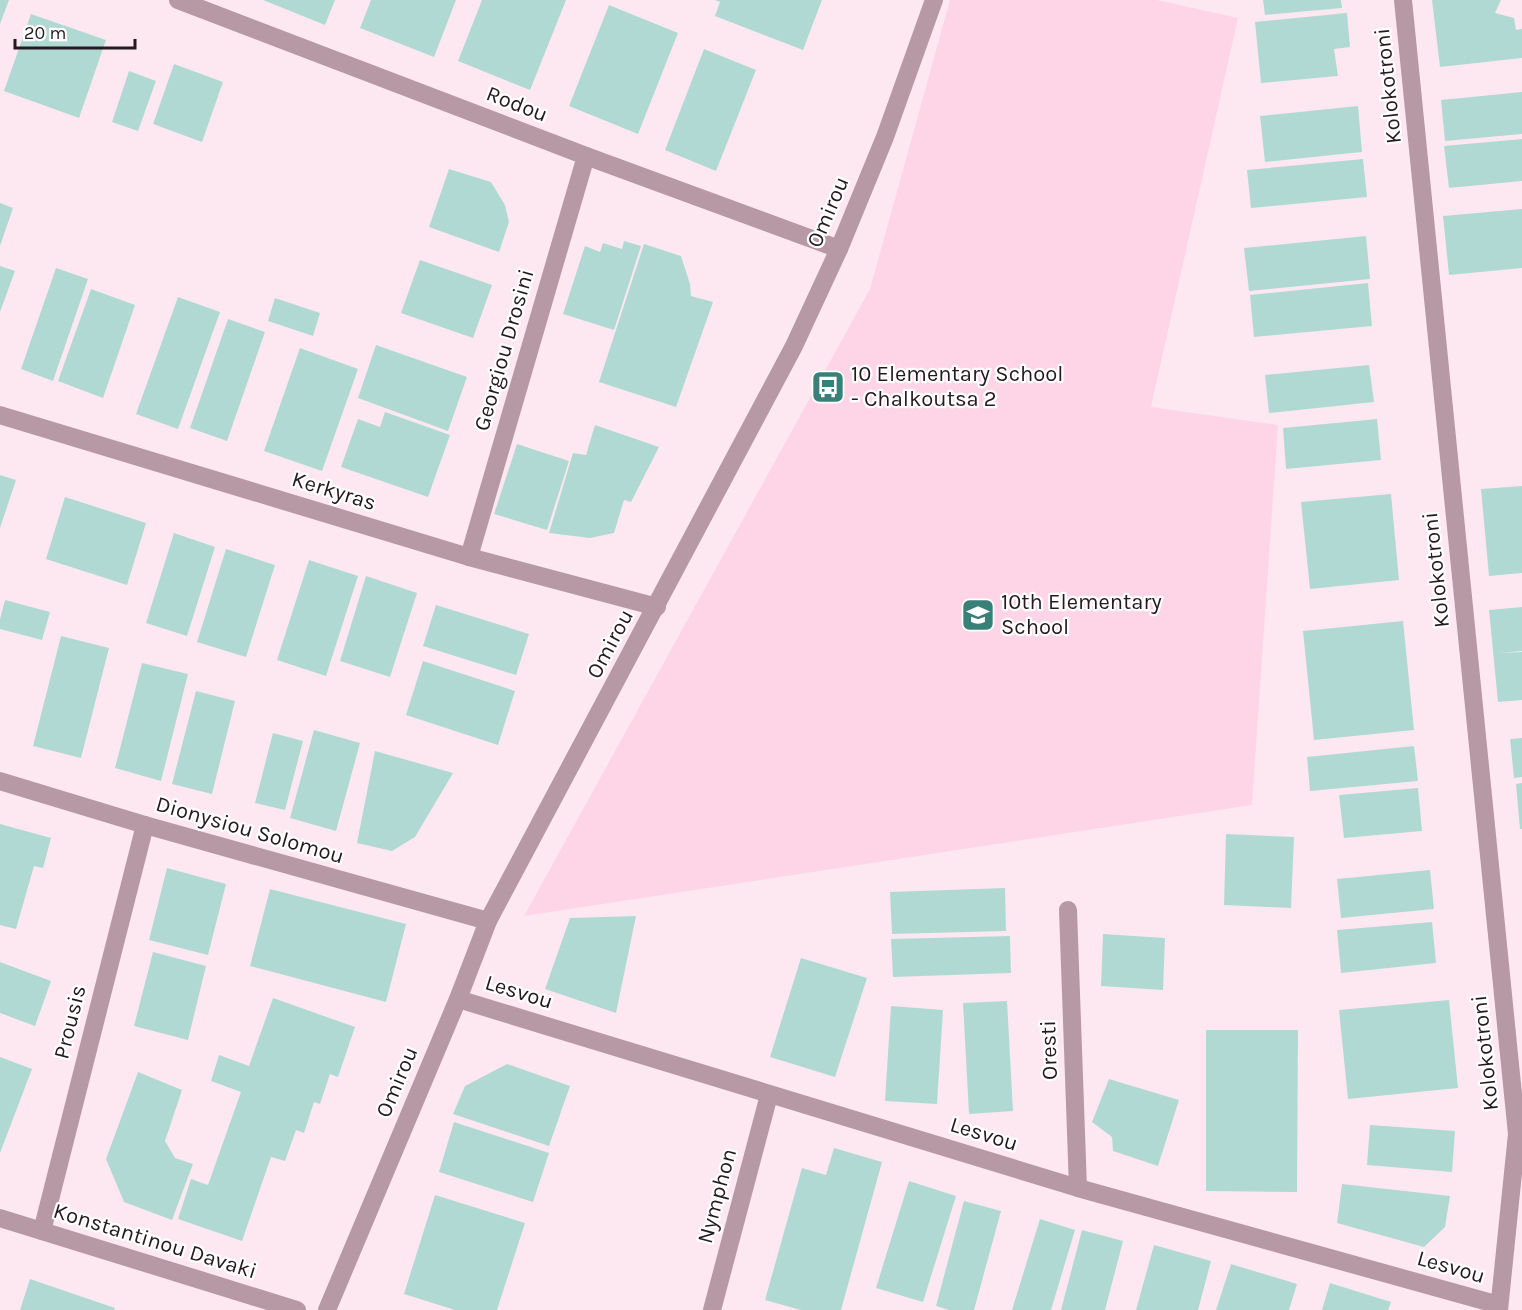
<svg xmlns="http://www.w3.org/2000/svg" width="1522" height="1310" font-family="Karla,sans-serif">
<style>
.built{fill:#fed5e7}
.building{fill:#b1d9d3}
.lines{fill:none;stroke-linecap:round;stroke-linejoin:round}
.minor{stroke:#b799a6;stroke-width:18}
.labels{text-anchor:middle;dominant-baseline:central;stroke-width:4.5;stroke-linejoin:round;paint-order:stroke}
.street-label{font-size:22px;fill:#24191e;stroke:#fff}
.poi-label{font-size:22px;fill:#24191e;stroke:#fff;text-anchor:start}
</style>
<rect width="100%" height="100%" fill="#fde8f1"/>
<polygon class="built" points="950,0 1157,0 1238,18 1151,407 1278,425 1252,805 524,916 870,289"/>
<g class="building">
<polygon points="0,0 9,0 0,24"/>
<polygon points="263,0 335,0 325,25"/>
<polygon points="371,0 456,0 434,57 360,28"/>
<polygon points="482,0 566,0 530,90 458,61"/>
<polygon points="715,0 822,0 803,50 715,16 720,2"/>
<polygon points="1263,0 1341,0 1342,8 1265,15"/>
<polygon points="1432,0 1501,0 1495,13 1514,18 1516,30 1522,29 1522,58 1440,67"/>
<polygon points="609,5 678,33 638,134 569,106"/>
<polygon points="1347,13 1350,47 1334,49 1338,76 1261,83 1255,22"/>
<polygon points="31,14 106,40 79,118 4,91"/>
<polygon points="704,49 756,70 716,171 665,150"/>
<polygon points="174,64 223,82 202,142 153,124"/>
<polygon points="129,71 156,81 138,131 112,122"/>
<polygon points="1522,92 1522,134 1445,141 1441,100"/>
<polygon points="1358,106 1362,152 1265,162 1260,116"/>
<polygon points="1522,139 1522,181 1449,188 1444,146"/>
<polygon points="1363,159 1367,197 1251,208 1247,170"/>
<polygon points="449,169 491,182 505,205 509,222 499,252 429,227"/>
<polygon points="0,203 13,208 0,246"/>
<polygon points="1522,209 1522,268 1449,275 1443,216"/>
<polygon points="1366,236 1370,279 1249,291 1244,248"/>
<polygon points="624,241 641,246 614,330 563,314 585,246 600,252 603,243 622,249"/>
<polygon points="644,244 681,256 690,284 691,296 713,302 676,407 599,382"/>
<polygon points="420,260 492,285 473,338 401,313"/>
<polygon points="0,266 15,271 0,312"/>
<polygon points="56,268 88,279 53,381 21,369"/>
<polygon points="1368,283 1372,326 1254,337 1250,295"/>
<polygon points="91,289 135,305 103,398 58,381"/>
<polygon points="178,297 220,312 178,429 136,414"/>
<polygon points="275,298 320,313 313,336 268,321"/>
<polygon points="228,319 265,332 227,441 190,428"/>
<polygon points="376,345 467,377 448,431 358,398"/>
<polygon points="300,348 358,369 322,471 264,451"/>
<polygon points="1369,365 1374,402 1269,413 1265,375"/>
<polygon points="385,412 450,435 428,497 341,467 358,419 380,427"/>
<polygon points="1377,419 1381,460 1286,469 1283,428"/>
<polygon points="595,425 659,447 631,502 624,500 614,533 590,538 549,533 573,453 586,455"/>
<polygon points="517,444 569,461 547,530 494,514"/>
<polygon points="0,475 16,480 0,528"/>
<polygon points="1522,486 1522,573 1489,576 1481,489"/>
<polygon points="1391,494 1399,580 1310,589 1301,502"/>
<polygon points="65,497 146,523 127,585 46,559"/>
<polygon points="174,533 215,547 187,636 146,623"/>
<polygon points="226,549 275,565 246,657 197,642"/>
<polygon points="309,560 358,576 326,676 277,660"/>
<polygon points="366,576 417,593 390,677 340,661"/>
<polygon points="5,600 50,612 42,640 0,629 0,619"/>
<polygon points="436,605 529,634 516,675 423,646"/>
<polygon points="1522,607 1522,651 1499,653 1522,652 1522,700 1498,702 1489,610"/>
<polygon points="1403,621 1414,730 1314,740 1303,631"/>
<polygon points="61,636 109,648 81,758 33,746"/>
<polygon points="423,661 515,691 498,745 406,715"/>
<polygon points="142,663 188,674 161,781 115,768"/>
<polygon points="196,691 235,701 212,794 172,784"/>
<polygon points="314,730 360,743 336,831 290,818"/>
<polygon points="273,733 303,741 285,810 255,803"/>
<polygon points="1522,738 1522,777 1514,778 1510,739"/>
<polygon points="1414,746 1418,781 1310,791 1307,757"/>
<polygon points="375,751 453,773 415,837 392,851 357,843"/>
<polygon points="1522,783 1522,829 1520,829 1516,784"/>
<polygon points="1418,788 1422,831 1344,838 1339,795"/>
<polygon points="0,824 51,838 43,868 34,866 16,929 0,925"/>
<polygon points="1226,834 1294,837 1291,908 1224,905"/>
<polygon points="167,868 226,884 208,955 149,940"/>
<polygon points="1430,870 1434,909 1341,918 1337,879"/>
<polygon points="1005,888 1006,931 892,934 890,892"/>
<polygon points="270,889 406,924 386,1002 250,966"/>
<polygon points="636,916 616,1013 545,989 570,918"/>
<polygon points="1432,922 1436,963 1341,973 1337,930"/>
<polygon points="1103,934 1165,938 1163,990 1101,986"/>
<polygon points="1010,936 1011,973 893,977 891,939"/>
<polygon points="153,952 206,966 188,1040 134,1026"/>
<polygon points="801,958 867,978 835,1077 770,1057"/>
<polygon points="0,962 51,981 35,1026 0,1013"/>
<polygon points="273,998 355,1027 338,1077 330,1074 320,1104 314,1102 304,1133 296,1130 285,1161 271,1157 242,1241 178,1219 191,1179 208,1185 241,1092 211,1081 219,1055 249,1066"/>
<polygon points="1449,1000 1458,1088 1348,1099 1339,1010"/>
<polygon points="1007,1001 1013,1111 969,1114 963,1003"/>
<polygon points="891,1006 943,1010 937,1104 885,1101"/>
<polygon points="1206,1030 1298,1030 1297,1192 1206,1191"/>
<polygon points="0,1057 32,1069 0,1153"/>
<polygon points="507,1064 570,1086 549,1146 453,1114 465,1086"/>
<polygon points="138,1072 182,1090 165,1141 175,1158 193,1164 172,1220 124,1202 106,1159"/>
<polygon points="1109,1079 1179,1100 1158,1166 1113,1151 1112,1137 1092,1122"/>
<polygon points="454,1122 549,1153 533,1202 439,1172"/>
<polygon points="1370,1125 1455,1131 1452,1172 1367,1165"/>
<polygon points="834,1148 882,1162 841,1310 801,1310 765,1300 802,1168 826,1175"/>
<polygon points="909,1181 956,1196 923,1302 876,1288"/>
<polygon points="1342,1184 1450,1196 1445,1227 1424,1247 1337,1223"/>
<polygon points="435,1195 525,1223 497,1310 455,1310 404,1294"/>
<polygon points="964,1201 1001,1211 974,1310 949,1310 936,1306"/>
<polygon points="1040,1219 1075,1230 1051,1310 1012,1310"/>
<polygon points="1082,1230 1123,1241 1105,1310 1061,1310"/>
<polygon points="1154,1245 1211,1261 1198,1310 1136,1310"/>
<polygon points="1231,1264 1297,1284 1289,1310 1216,1310"/>
<polygon points="30,1279 115,1308 114,1310 20,1310"/>
<polygon points="1330,1283 1391,1302 1388,1310 1322,1310"/>
</g>
<g class="lines">
<g class="minor">
<polyline points="178,0 586,156 839,249"/>
<polyline points="1403,0 1517,1134 1499,1310"/>
<polyline points="0,415 469,557 657,607"/>
<polyline points="469,557 586,156"/>
<polyline points="0,781 145,825 488,921"/>
<polyline points="1068,910 1078,1188"/>
<polyline points="458,999 1078,1188 1499,1305"/>
<polyline points="0,1218 297,1310"/>
<polyline points="42,1231 145,825"/>
<polyline points="327,1310 458,999 488,921 794,346 839,249 885,137 934,0"/>
<polyline points="712,1310 769,1095"/>
</g>
</g>
<defs>
<symbol id="bus-square" viewBox="-11 -11 22 22"><rect x="-9" y="-9" width="18" height="18" rx="4" fill="#398078" stroke="#fff"/><path d="M-5-6H5V4H4V6H2V4H-2V6H-4V4H-5ZM-3.5-4V0h7V-4ZM-3.5 1.2v1.5H-2V1.2ZM2 1.2v1.5H3.5V1.2Z" fill="#fff"/></symbol>
<symbol id="school-square" viewBox="-11 -11 22 22"><rect x="-9" y="-9" width="18" height="18" rx="4" fill="#398078" stroke="#fff"/><path d="M0-5L7-2L0 1L-7-2ZM-4 1L0 2.5L4 1V4Q0 6-4 4Z" fill="#fff"/></symbol>
</defs>
<g fill-rule="evenodd">
<use href="#bus-square" x="809" y="368" width="38" height="38"/>
<use href="#school-square" x="959" y="596" width="38" height="38"/>
</g>
<g class="labels">
<g class="street-label">
<text transform="translate(1388 86) rotate(-96)">Kolokotroni</text>
<text transform="translate(517 104) rotate(21)">Rodou</text>
<text transform="translate(828 212) rotate(-67)">Omirou</text>
<text transform="translate(504 350) rotate(-74)">Georgiou Drosini</text>
<text transform="translate(334 491) rotate(17)">Kerkyras</text>
<text transform="translate(1436 570) rotate(-96)">Kolokotroni</text>
<text transform="translate(610 644) rotate(-62)">Omirou</text>
<text transform="translate(250 830) rotate(16)">Dionysiou Solomou</text>
<text transform="translate(519 992) rotate(17)">Lesvou</text>
<text transform="translate(70 1022) rotate(-76)">Prousis</text>
<text transform="translate(1049 1050) rotate(-92)">Oresti</text>
<text transform="translate(1485 1053) rotate(-96)">Kolokotroni</text>
<text transform="translate(397 1082) rotate(-67)">Omirou</text>
<text transform="translate(984 1134) rotate(17)">Lesvou</text>
<text transform="translate(717 1196) rotate(-75)">Nymphon</text>
<text transform="translate(155 1241) rotate(17)">Konstantinou Davaki</text>
<text transform="translate(1451 1267) rotate(16)">Lesvou</text>
</g>
<g class="poi-label">
<text x="851" y="374">10 Elementary School<tspan x="851" dy="25">- Chalkoutsa 2</tspan></text>
<text x="1001" y="602">10th Elementary<tspan x="1001" dy="25">School</tspan></text>
</g>
</g>
<path d="M15 39v9h120v-9" fill="none" stroke="#24191e" stroke-width="3"/>
<text x="24" y="39" font-size="18" fill="#24191e" stroke="#ffffff" stroke-width="4.5" paint-order="stroke">20 m</text>
</svg>
